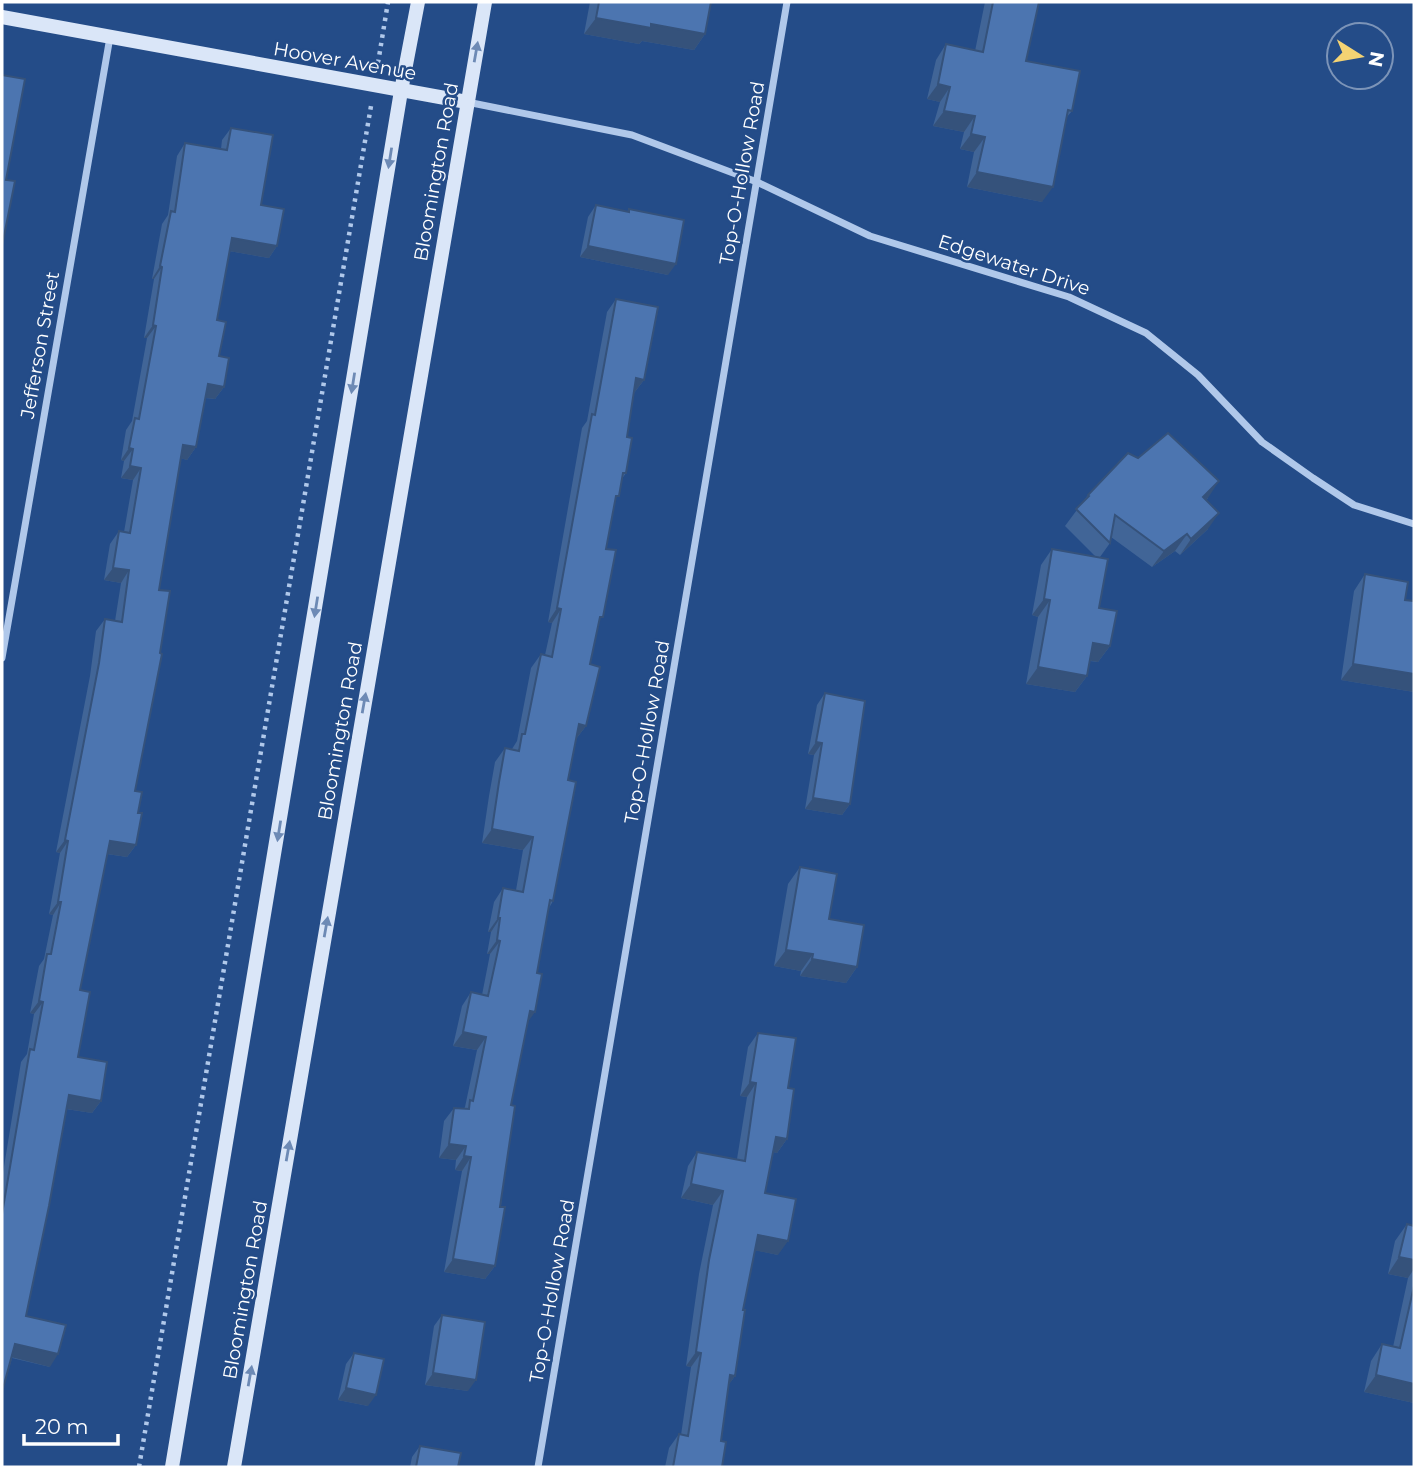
<svg xmlns="http://www.w3.org/2000/svg" width="1416" height="1469" font-family="Montserrat,sans-serif">
<style>
.lines{fill:none;stroke-linecap:round;stroke-linejoin:round}
.path{stroke:#b0c8ea;stroke-width:4.5;stroke-dasharray:3.5 5;stroke-linecap:butt}
.street{stroke:#b0c8ea;stroke-width:7}
.secondary{stroke:#dae6f8;stroke-width:14}
.wall{fill:#416597}
.shaded-wall{fill:#35527b}
.building{fill:#4c75b0;stroke:#35527b;stroke-width:2}
.oneway{fill:#6d8ab5}
.labels{text-anchor:middle;dominant-baseline:central;stroke-width:5;stroke-linejoin:round;paint-order:stroke}
.street-label{font-size:19px;fill:#fff;stroke:#244c88}
</style>
<rect width="100%" height="100%" fill="#244c88"/>
<g class="lines">
<g class="path">
<polyline points="378,63 388,2"/>
<polyline points="139,1467 371,106"/>
</g>
<g class="street">
<polyline points="467,102 632,135 757,182 870,236 1069,297 1146,333 1198,375 1262,442 1313,478 1354,505 1414,524"/>
<polyline points="2,658 110,37"/>
<polyline points="538,1467 787,2"/>
</g>
<g class="secondary">
<polyline points="2,17 467,102"/>
<polyline points="172,1467 401,91 418,2"/>
<polyline points="234,1467 485,2"/>
</g>
</g>
<g class="wall">
<polygon points="590,2 711,2 705,34 694,50 642,41 639,44 584,34"/>
<polygon points="985,2 1039,2 1026,61 1072,111 1066,118 1042,202 967,187 974,152 960,149 964,132 933,126 940,102 927,99 936,60 946,44 975,51"/>
<polygon points="231,128 277,246 269,258 229,251 217,320 219,356 224,387 215,399 205,398 196,447 187,460 181,458 159,590 135,791 138,813 136,845 127,857 107,854 80,990 78,1057 101,1101 92,1113 66,1109 26,1316 50,1367 12,1358 2,1392 2,1179 21,1062 27,1054 34,1014 30,1013 39,966 44,959 53,915 49,914 60,853 56,852 90,676 96,631 105,619 115,621 121,583 104,580 110,544 119,531 124,532 133,480 121,478 124,461 121,460 126,430 132,421 147,338 144,338 154,279 152,279 162,224 168,215 177,156 185,143 221,149 222,140"/>
<polygon points="596,205 627,212 629,209 668,275 580,257 588,217"/>
<polygon points="616,299 644,380 634,393 627,437 626,473 621,480 615,502 606,549 599,622 590,664 586,726 576,739 568,780 553,901 549,908 527,1023 511,1105 495,1266 485,1279 444,1272 462,1171 455,1170 456,1160 439,1158 444,1121 454,1108 464,1109 465,1107 477,1050 453,1046 462,1006 471,992 482,995 490,954 487,954 491,932 488,932 494,902 503,888 516,890 523,850 482,843 489,796 495,762 505,748 512,749 517,741 531,668 541,654 545,655 552,623 548,622 582,428 587,421 607,312"/>
<polygon points="1088,495 1208,498 1206,500 1208,529 1180,555 1175,551 1152,567 1111,537 1110,543 1100,557 1099,608 1110,646 1098,662 1090,661 1087,676 1075,692 1026,684 1038,617 1032,615 1041,565 1052,549 1096,557 1065,526"/>
<polygon points="1365,574 1405,600 1414,601 1414,692 1341,680 1354,591"/>
<polygon points="825,693 850,804 842,815 805,809 814,755 808,754 817,705"/>
<polygon points="800,867 857,967 846,983 800,976 801,971 774,966 788,884"/>
<polygon points="758,1033 788,1088 787,1139 777,1153 773,1152 765,1193 778,1255 755,1250 743,1310 735,1376 729,1384 721,1441 722,1467 665,1467 669,1448 679,1434 681,1435 691,1367 686,1366 699,1274 713,1205 681,1198 688,1166 697,1152 737,1159 747,1097 740,1096 748,1047"/>
<polygon points="1407,1224 1414,1226 1414,1403 1364,1392 1371,1361 1382,1344 1393,1347 1408,1278 1388,1274 1395,1241"/>
<polygon points="442,1315 468,1391 425,1385 434,1326"/>
<polygon points="354,1353 368,1406 338,1400 346,1364"/>
<polygon points="420,1446 458,1467 410,1467 412,1457"/>
</g>
<g class="shaded-wall">
<polygon points="596,18 651,24 705,34 694,50 642,41 639,44 584,34"/>
<polygon points="938,84 950,87 940,102 927,99"/>
<polygon points="944,111 975,116 964,132 933,126"/>
<polygon points="971,134 985,137 974,152 960,149"/>
<polygon points="977,172 1053,187 1042,202 967,187"/>
<polygon points="232,238 277,246 269,258 223,250"/>
<polygon points="588,246 676,264 668,275 580,257"/>
<polygon points="160,266 162,267 154,279 152,279"/>
<polygon points="153,325 156,326 147,338 144,338"/>
<polygon points="636,378 644,380 634,393"/>
<polygon points="208,384 224,387 215,399 199,397"/>
<polygon points="183,445 196,447 187,460 175,457"/>
<polygon points="129,448 133,449 124,461 121,460"/>
<polygon points="130,466 141,468 133,480 121,478"/>
<polygon points="1219,481 1208,498 1191,513 1203,497"/>
<polygon points="1219,513 1208,529 1180,555 1191,539"/>
<polygon points="1187,534 1175,551 1152,567 1164,551"/>
<polygon points="113,568 129,570 121,583 104,580"/>
<polygon points="1044,599 1050,600 1038,617 1032,615"/>
<polygon points="557,608 561,609 552,623 548,622"/>
<polygon points="1093,643 1110,646 1098,662 1081,659"/>
<polygon points="1353,664 1414,674 1414,692 1341,680"/>
<polygon points="1038,667 1087,676 1075,692 1026,684"/>
<polygon points="579,724 586,726 576,739 569,738"/>
<polygon points="816,742 822,743 814,755 808,754"/>
<polygon points="813,798 850,804 842,815 805,809"/>
<polygon points="492,829 533,837 523,850 482,843"/>
<polygon points="65,840 68,841 60,853 56,852"/>
<polygon points="110,841 136,845 127,857 101,853"/>
<polygon points="58,902 61,902 53,915 49,914"/>
<polygon points="498,918 500,918 491,932 488,932"/>
<polygon points="497,940 500,941 490,954 487,954"/>
<polygon points="786,950 813,954 801,971 774,966"/>
<polygon points="812,959 857,967 846,983 800,976"/>
<polygon points="39,1001 43,1002 34,1014 30,1013"/>
<polygon points="530,1011 535,1012 525,1026"/>
<polygon points="463,1032 486,1037 477,1050 453,1046"/>
<polygon points="750,1082 756,1083 747,1097 740,1096"/>
<polygon points="69,1095 101,1101 92,1113 60,1108"/>
<polygon points="776,1137 787,1139 777,1153 766,1151"/>
<polygon points="449,1144 466,1146 456,1160 439,1158"/>
<polygon points="464,1156 471,1157 462,1171 455,1170"/>
<polygon points="691,1184 723,1191 713,1205 681,1198"/>
<polygon points="758,1235 788,1241 778,1255 748,1249"/>
<polygon points="1399,1257 1414,1260 1414,1269 1408,1278 1388,1274"/>
<polygon points="453,1259 495,1266 485,1279 444,1272"/>
<polygon points="15,1344 58,1354 50,1367 7,1356"/>
<polygon points="696,1352 701,1353 691,1367 686,1366"/>
<polygon points="433,1373 476,1380 468,1391 425,1385"/>
<polygon points="730,1375 735,1376 725,1390"/>
<polygon points="1376,1375 1414,1384 1414,1403 1364,1392"/>
<polygon points="346,1388 376,1395 368,1406 338,1400"/>
</g>
<g class="building">
<polygon points="599,2 711,2 705,34 651,24 651,28 596,18"/>
<polygon points="993,2 1039,2 1026,61 1080,71 1072,111 1068,110 1053,187 977,172 985,137 971,134 975,116 944,111 950,87 938,84 946,44 983,52"/>
<polygon points="2,75 25,79 6,180 15,181 2,246"/>
<polygon points="231,128 273,135 261,205 284,209 277,246 232,238 217,320 226,322 219,356 229,358 224,387 208,384 196,447 183,445 159,590 170,591 160,653 162,654 135,791 142,792 138,813 142,813 136,845 110,841 80,990 90,992 78,1057 107,1062 101,1101 69,1095 49,1206 26,1316 66,1325 58,1354 15,1344 2,1392 2,1214 30,1049 34,1050 43,1002 39,1001 47,954 51,954 61,902 58,902 68,841 65,840 99,663 105,619 122,622 129,570 113,568 119,531 130,533 141,468 130,466 133,449 129,448 135,418 139,419 156,326 153,325 162,267 160,266 171,211 175,212 185,143 227,150"/>
<polygon points="596,205 629,212 629,209 684,220 676,264 588,246"/>
<polygon points="616,299 658,307 644,380 636,378 627,437 632,438 626,473 623,473 619,496 616,496 606,549 616,550 603,617 600,617 590,664 600,667 586,726 579,724 568,780 576,782 553,901 550,900 537,973 542,974 535,1012 530,1011 511,1105 515,1106 500,1207 505,1207 495,1266 453,1259 471,1157 464,1156 466,1146 449,1144 454,1108 469,1109 470,1100 473,1101 486,1037 463,1032 471,992 488,996 500,941 497,940 500,918 498,918 503,888 523,892 533,837 492,829 499,782 505,748 519,751 522,734 525,734 541,654 552,657 561,609 557,608 592,414 595,415"/>
<polygon points="1168,433 1219,481 1203,497 1219,513 1191,539 1187,534 1164,551 1115,515 1110,543 1076,509 1089,496 1088,495 1128,453 1138,458"/>
<polygon points="1052,549 1108,559 1099,608 1117,611 1110,646 1093,643 1087,676 1038,667 1050,600 1044,599"/>
<polygon points="1365,574 1408,582 1405,600 1414,601 1414,674 1353,664"/>
<polygon points="825,693 865,701 850,804 813,798 822,743 816,742"/>
<polygon points="800,867 837,874 829,919 864,925 857,967 812,959 813,954 786,950"/>
<polygon points="758,1033 796,1038 788,1088 794,1089 787,1139 776,1137 765,1193 796,1199 788,1241 758,1235 743,1310 745,1310 735,1376 730,1375 721,1441 726,1442 722,1467 673,1467 679,1434 688,1436 701,1353 696,1352 709,1260 723,1191 691,1184 697,1152 745,1161 756,1083 750,1082"/>
<polygon points="1407,1224 1414,1226 1414,1260 1399,1257"/>
<polygon points="1414,1286 1414,1384 1376,1375 1382,1344 1400,1348"/>
<polygon points="442,1315 485,1322 476,1380 433,1373"/>
<polygon points="354,1353 384,1359 376,1395 346,1388"/>
<polygon points="420,1446 461,1453 458,1467 416,1467"/>
</g>
<defs><path id="oneway-solid" d="M-6-.8H1V-3.2L6.5 0L1 3.2V.8H-6Z" transform="scale(1.75)"/></defs>
<g class="oneway">
<use href="#oneway-solid" transform="translate(476 52) rotate(-80)"/>
<use href="#oneway-solid" transform="translate(390 158) rotate(99)"/>
<use href="#oneway-solid" transform="translate(353 383) rotate(99)"/>
<use href="#oneway-solid" transform="translate(316 607) rotate(99)"/>
<use href="#oneway-solid" transform="translate(364 703) rotate(-80)"/>
<use href="#oneway-solid" transform="translate(279 831) rotate(99)"/>
<use href="#oneway-solid" transform="translate(326 927) rotate(-80)"/>
<use href="#oneway-solid" transform="translate(288 1151) rotate(-80)"/>
<use href="#oneway-solid" transform="translate(250 1376) rotate(-80)"/>
</g>
<g class="labels">
<g class="street-label">
<text transform="translate(345 61) rotate(10)">Hoover Avenue</text>
<text transform="translate(436 172) rotate(-80)">Bloomington Road</text>
<text transform="translate(742 173) rotate(-80)">Top-O-Hollow Road</text>
<text transform="translate(1014 265) rotate(18)">Edgewater Drive</text>
<text transform="translate(40 345) rotate(-80)">Jefferson Street</text>
<text transform="translate(340 731) rotate(-80)">Bloomington Road</text>
<text transform="translate(647 732) rotate(-80)">Top-O-Hollow Road</text>
<text transform="translate(245 1290) rotate(-80)">Bloomington Road</text>
<text transform="translate(552 1291) rotate(-80)">Top-O-Hollow Road</text>
</g>
</g>
<rect width="1416" height="1469" fill="none" stroke="#ffffff" stroke-width="7"/>
<g transform="translate(1360 56) rotate(101)"><circle r="33" fill="#244c88" stroke="#7c94b8" stroke-width="2"/>
<path d="M0-5L12 26L0 18L-12 26Z" fill="#f4d373"/>
<text y="-10" font-size="19" font-weight="bold" text-anchor="middle" fill="#ffffff">N</text>
</g>
<path d="M24 1434v10h94v-10" fill="none" stroke="#ffffff" stroke-width="3.5"/>
<text x="35" y="1434" font-size="21" fill="#ffffff" stroke="#244c88" stroke-width="5" paint-order="stroke">20 m</text>
</svg>
